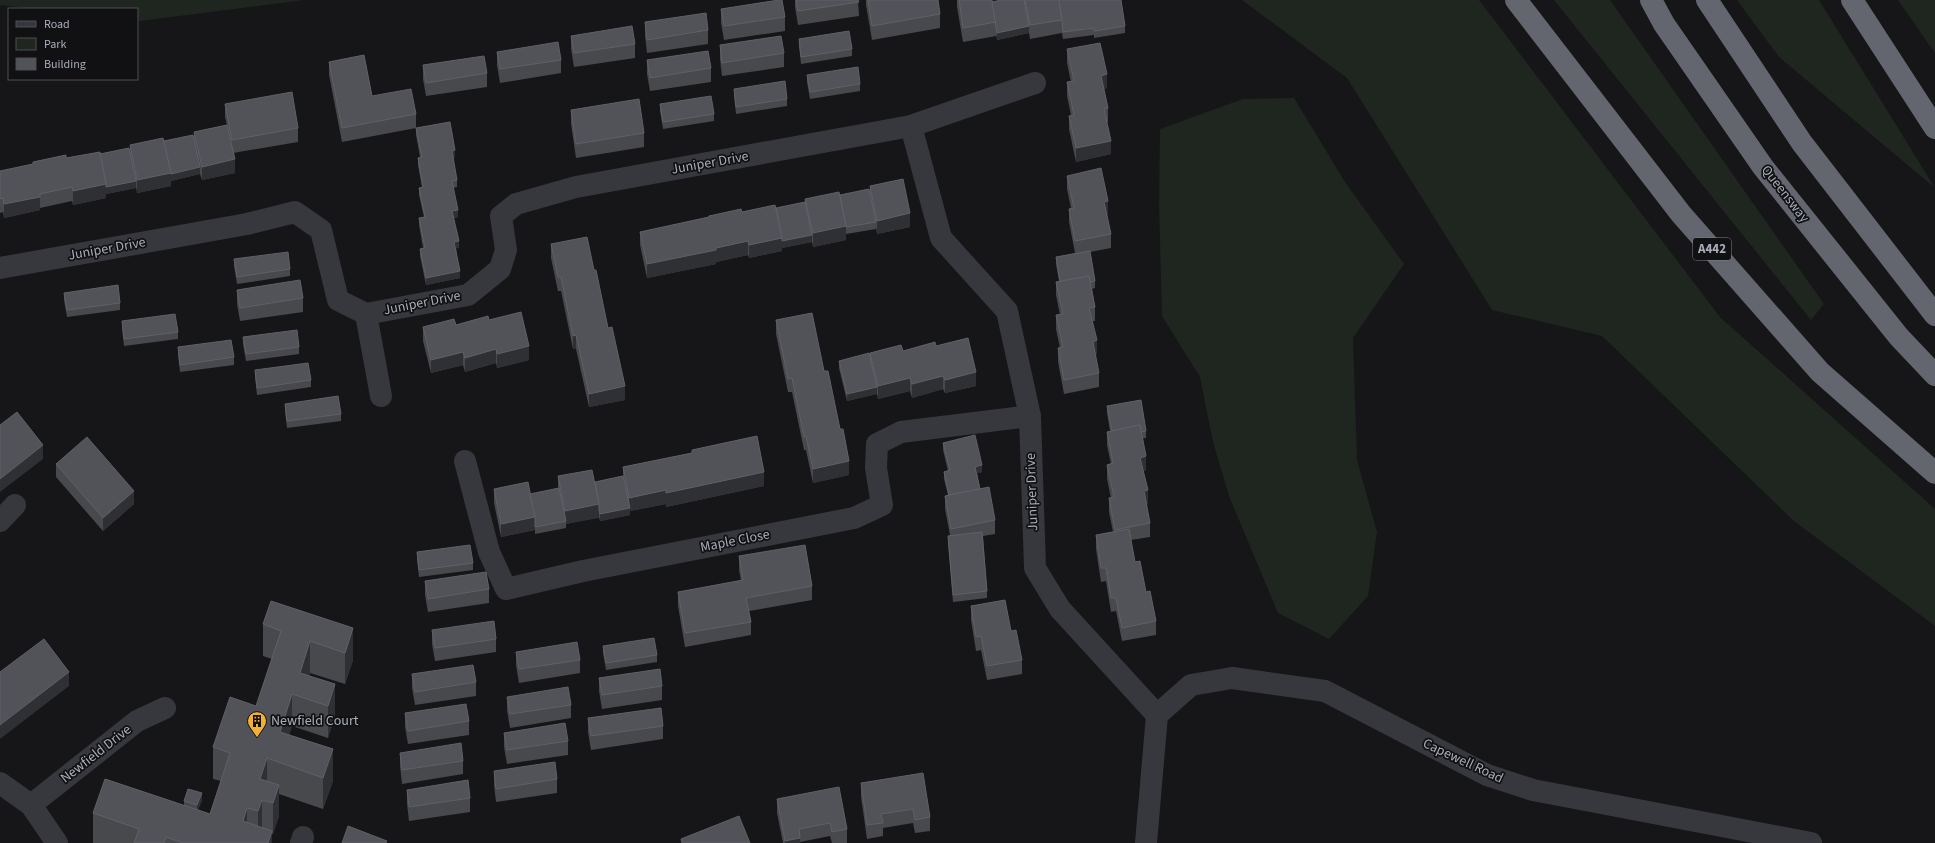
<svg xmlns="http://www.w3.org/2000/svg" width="1935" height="843" font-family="'Source Sans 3',sans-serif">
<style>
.green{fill:#1e261f}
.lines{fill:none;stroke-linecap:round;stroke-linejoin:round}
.minor{stroke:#37383d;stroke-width:22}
.highway{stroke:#63666e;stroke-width:22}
.wall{fill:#47494d}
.shaded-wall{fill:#2f3033}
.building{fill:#525359;stroke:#5f6168}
.labels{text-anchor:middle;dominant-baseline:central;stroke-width:3.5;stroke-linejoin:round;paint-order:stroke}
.shield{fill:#111113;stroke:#7b7e86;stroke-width:1}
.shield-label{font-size:13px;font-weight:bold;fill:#a8adb8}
.street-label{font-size:14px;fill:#a8adb8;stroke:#111113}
.poi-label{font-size:14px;fill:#a8adb8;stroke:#111113;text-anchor:start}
</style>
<rect width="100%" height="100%" fill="#161618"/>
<g class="green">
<polygon points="0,0 304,0 140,21 137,20 137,9 34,9 0,5"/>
<polygon points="1242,0 1479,0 1720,317 1935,509 1935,626 1794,521 1602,336 1492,310 1347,78"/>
<polygon points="1554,0 1610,0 1824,304 1811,320"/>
<polygon points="1737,0 1819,0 1935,188 1779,57"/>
<polygon points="1898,0 1935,0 1935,53"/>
<polygon points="1294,98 1345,182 1404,264 1353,338 1357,460 1377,532 1368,596 1329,639 1278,613 1229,496 1213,442 1200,377 1162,316 1159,203 1160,129 1243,99"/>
</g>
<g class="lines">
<g class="minor">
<polyline points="911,126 941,238 1007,311 1030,416 1035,568 1060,609 1157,715 1146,843"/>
<polyline points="0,268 247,224 295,212 321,230 338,300 366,314 468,295 500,269 506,250 501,216 516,204 576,187 911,126 1035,83"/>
<polyline points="366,314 381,396"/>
<polyline points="465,461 489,552 506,589 583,571 854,518 882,505 876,468 877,444 901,432 1030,416"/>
<polyline points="0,521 15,505"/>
<polyline points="1157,715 1191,685 1232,678 1325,691 1487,775 1533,790 1811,843"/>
<polyline points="0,783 31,805 57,843"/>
<polyline points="31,805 137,721 165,708"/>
<polyline points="301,843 303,837"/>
</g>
<g class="highway">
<polyline points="1516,0 1681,214 1820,372 1935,473"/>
<polyline points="1651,0 1664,24 1763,167 1899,337 1935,375"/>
<polyline points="1707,0 1802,143 1935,315"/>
<polyline points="1852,0 1935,128"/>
</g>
</g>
<g class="wall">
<polygon points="795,0 858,0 859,16 798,25 795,7"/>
<polygon points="866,0 938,0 940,14 940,28 872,40 866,5"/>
<polygon points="957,0 992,0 992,2 1001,0 1121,0 1125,26 1125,33 1094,38 1094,35 1063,39 1062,33 1030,39 1029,33 997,40 996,34 996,36 963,42 957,7"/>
<polygon points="721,9 785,17 785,31 724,40 721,23"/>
<polygon points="645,22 708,30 708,44 647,53 645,36"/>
<polygon points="571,36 635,44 635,58 574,67 571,49"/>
<polygon points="799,39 852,49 852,56 801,64 799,46"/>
<polygon points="720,45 784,53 784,67 722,76 720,59"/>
<polygon points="1067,49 1107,88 1104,89 1108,108 1108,122 1107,122 1111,154 1076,162 1069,129 1069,116 1071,115 1067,96 1067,82 1071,82 1067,63"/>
<polygon points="497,52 561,60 561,73 500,83 497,65"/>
<polygon points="647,60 711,68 711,82 650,91 647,74"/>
<polygon points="329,62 372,96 416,114 416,128 342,142 329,75"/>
<polygon points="423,65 487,73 487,87 426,96 423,79"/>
<polygon points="807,75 860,84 860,91 810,99 807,82"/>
<polygon points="734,89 787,99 787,106 736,114 734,96"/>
<polygon points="225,104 298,128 298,142 233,153 235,173 202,180 200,174 171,181 171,186 137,193 136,187 136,188 106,194 106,198 73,205 72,201 40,208 40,210 4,218 3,212 0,213 0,171 33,164 33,162 100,154 130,152 130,145 194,137 194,132 227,125 225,117"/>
<polygon points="660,104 714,114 714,121 663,129 660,111"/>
<polygon points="571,110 644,133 644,147 576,158 571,124"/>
<polygon points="416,128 455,157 453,158 457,180 457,187 453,188 458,217 454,218 459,248 456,248 460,278 426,285 420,256 420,249 423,248 419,225 419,218 424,217 419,195 419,188 422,187 418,165 418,158 420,157 416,135"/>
<polygon points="1067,176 1108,215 1107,215 1111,234 1111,248 1090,252 1095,281 1095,288 1092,289 1095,307 1095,321 1092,321 1097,354 1095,354 1099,373 1099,387 1064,394 1058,362 1058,348 1060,348 1056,329 1056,315 1060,315 1056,295 1056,282 1059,281 1056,264 1056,257 1075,253 1069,222 1069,209 1071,208 1067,189"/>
<polygon points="870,186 910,227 877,234 876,227 876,229 846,234 846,240 813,247 812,242 782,248 782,251 749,258 748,255 716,262 716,264 647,278 640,245 640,232 709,218 709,216 776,208 805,206 805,199 840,195 870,193"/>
<polygon points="551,244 594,270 625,400 589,407 576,349 573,349 561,291 558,291 551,258"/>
<polygon points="234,259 290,269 290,276 237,284 234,266"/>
<polygon points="237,290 303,298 303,312 240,321 237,304"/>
<polygon points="64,293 120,303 120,310 67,317 64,300"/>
<polygon points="489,320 529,360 497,368 496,363 465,372 463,365 431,373 423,341 423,327 456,325"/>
<polygon points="776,320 824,371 849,475 813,483 806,450 804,450 792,392 788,392 776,334"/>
<polygon points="122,321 178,332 178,339 124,346 122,328"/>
<polygon points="243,337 299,347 299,354 246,361 243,344"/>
<polygon points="936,346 976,386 945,393 943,389 912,398 910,391 878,399 877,394 847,401 839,368 839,361 870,358 870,353 903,351"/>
<polygon points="178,347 234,357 234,365 180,372 178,354"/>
<polygon points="255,370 311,380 311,387 257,395 255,377"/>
<polygon points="285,404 341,414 341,421 287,428 285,411"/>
<polygon points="1107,406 1146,431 1146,438 1143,438 1146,470 1143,471 1148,504 1146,504 1150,523 1150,537 1131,540 1135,562 1156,621 1156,635 1122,641 1116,611 1111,612 1106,581 1101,582 1096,549 1096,535 1113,532 1109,512 1109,498 1111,498 1107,479 1107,465 1111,464 1107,445 1107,432 1110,431 1107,413"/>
<polygon points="943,443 982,472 977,473 980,489 995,520 995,534 983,536 987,591 987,598 953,602 948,543 948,536 950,535 945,509 945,496 948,495 944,479 944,472 948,471 943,450"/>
<polygon points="692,450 764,486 666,507 666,504 630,511 630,515 600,521 599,517 566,524 566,528 535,534 535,530 501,537 494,503 494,489 530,494 558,489 558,476 595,482 623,476 623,467 692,453"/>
<polygon points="56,464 134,504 103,531 56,477"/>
<polygon points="417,552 473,563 473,570 419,577 417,559"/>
<polygon points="739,556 812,586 812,600 749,611 751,622 751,635 685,647 678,606 678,592 741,581 739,570"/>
<polygon points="425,581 489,589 489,603 428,612 425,595"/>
<polygon points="971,606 1011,631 1022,660 1022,674 987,680 981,650 976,651 971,620"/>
<polygon points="263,624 353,628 353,660 345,684 310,673 309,676 335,716 328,738 292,726 289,735 333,781 323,809 279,794 279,816 272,835 272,843 93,843 93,813 184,805 184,801 202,800 198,810 210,814 221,781 213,779 213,747 256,706 272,659 263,656"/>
<polygon points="432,630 496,639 496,652 435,661 432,644"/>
<polygon points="603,646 657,655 657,662 606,670 603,653"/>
<polygon points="516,652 580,660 580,673 519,683 516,665"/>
<polygon points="412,674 476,682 476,696 415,705 412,688"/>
<polygon points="599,678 662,686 662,700 602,709 599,691"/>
<polygon points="507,697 571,705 571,718 510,728 507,710"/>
<polygon points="405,713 469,721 469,735 408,744 405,727"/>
<polygon points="588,718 663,726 663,739 591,750 588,732"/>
<polygon points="504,733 568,741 568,755 507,764 504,747"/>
<polygon points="400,753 463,761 463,774 402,784 400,766"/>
<polygon points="494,771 557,779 557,793 496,802 494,785"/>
<polygon points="861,783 930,817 930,831 915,833 913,823 883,828 883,836 867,839 861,797"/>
<polygon points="407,790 470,798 470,812 409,821 407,804"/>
<polygon points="777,799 847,829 847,843 832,843 830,836 800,842 800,843 783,843 777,813"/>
</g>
<g class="shaded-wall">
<polygon points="1029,26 1029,33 997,40 997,33"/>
<polygon points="1107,74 1107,88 1101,89 1101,76"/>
<polygon points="1111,141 1111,154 1076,162 1076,148"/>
<polygon points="455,150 455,157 452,158 452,151"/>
<polygon points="235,159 235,173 202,180 202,167"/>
<polygon points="200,167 200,174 171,181 171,186 137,193 137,180 171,173"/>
<polygon points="136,181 136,188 106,194 106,198 73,205 73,191 106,184"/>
<polygon points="40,197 40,210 4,218 4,204"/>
<polygon points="1108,201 1108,215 1104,216 1104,202"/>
<polygon points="458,210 458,217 452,218 452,211"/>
<polygon points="910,213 910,227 877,234 877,221"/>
<polygon points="846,226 846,240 813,247 813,233"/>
<polygon points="812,235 812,242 782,248 782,251 749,258 749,245 782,238"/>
<polygon points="459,241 459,248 454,249 454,242"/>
<polygon points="748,241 748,255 716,262 716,264 647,278 647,264"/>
<polygon points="460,271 460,278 426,285 426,278"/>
<polygon points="576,335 576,349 573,349 573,336"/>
<polygon points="1097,340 1097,354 1093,355 1093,342"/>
<polygon points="529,346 529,360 497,368 497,354"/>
<polygon points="496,349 496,363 465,372 465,358"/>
<polygon points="463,352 463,365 431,373 431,360"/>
<polygon points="976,372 976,386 945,393 945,380"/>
<polygon points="943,376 943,389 912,398 912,384"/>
<polygon points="910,378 910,391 878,399 878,386"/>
<polygon points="625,386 625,400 589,407 589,394"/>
<polygon points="877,387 877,394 847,401 847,394"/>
<polygon points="43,445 43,459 0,492 0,479"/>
<polygon points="1146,456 1146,470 1140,471 1140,458"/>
<polygon points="849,461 849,475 813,483 813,469"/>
<polygon points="982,465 982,472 975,474 975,467"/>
<polygon points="764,472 764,486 666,507 666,493"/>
<polygon points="666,490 666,504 630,511 630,515 600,521 600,514 629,508 629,498"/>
<polygon points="1148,490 1148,504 1144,505 1144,491"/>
<polygon points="134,491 134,504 103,531 103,518"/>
<polygon points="599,504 599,518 566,524 566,521 565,521 565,511"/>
<polygon points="535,517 535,530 501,537 501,524"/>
<polygon points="353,628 353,660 345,684 345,653"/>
<polygon points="310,641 310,673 302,698 300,673"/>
<polygon points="69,672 69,686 0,739 0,725"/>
<polygon points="335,684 335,716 328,738 328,706"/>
<polygon points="292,694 292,726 280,763 280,732"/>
<polygon points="333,749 333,781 323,809 323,778"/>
<polygon points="267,758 267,790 262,800 262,831 258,843 258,811 260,779"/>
<polygon points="279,785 279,816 273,835 273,803"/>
<polygon points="202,793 202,800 197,812 197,805"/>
<polygon points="247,808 247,839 243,821"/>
<polygon points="272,831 272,843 268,843"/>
<polygon points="800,838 800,843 785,843 785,841"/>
</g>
<g class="building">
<polygon points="779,0 782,0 785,17 724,26 721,9"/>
<polygon points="796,0 858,0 859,2 798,11"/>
<polygon points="868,0 938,0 940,14 872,26"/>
<polygon points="959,0 992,0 996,22 963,28"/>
<polygon points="1001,0 1024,0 1029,26 997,33 992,2"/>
<polygon points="1025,0 1059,0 1062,20 1030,25"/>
<polygon points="1059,0 1121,0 1125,26 1094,31 1094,28 1063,32 1062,20"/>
<polygon points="706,13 708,30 647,40 645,22"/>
<polygon points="632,26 635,44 574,53 571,36"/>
<polygon points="849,31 852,49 801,57 799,39"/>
<polygon points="781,36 784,53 722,63 720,45"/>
<polygon points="558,42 561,60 500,69 497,52"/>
<polygon points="1100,43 1107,74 1101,76 1108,108 1104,109 1111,141 1076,148 1069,116 1074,115 1067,82 1074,81 1067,49"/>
<polygon points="708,51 711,68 650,78 647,60"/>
<polygon points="364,55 372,96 411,89 416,114 342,128 329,62"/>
<polygon points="484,56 487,73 426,83 423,65"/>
<polygon points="858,67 860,84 810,92 807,75"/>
<polygon points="785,81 787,99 736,107 734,89"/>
<polygon points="292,92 298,128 232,140 225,104"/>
<polygon points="711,96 714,114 663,122 660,104"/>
<polygon points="639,99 644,133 576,144 571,110"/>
<polygon points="450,122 455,150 452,151 457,180 452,181 458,210 452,211 459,241 454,242 460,271 426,278 420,249 425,248 419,218 425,217 419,188 423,187 418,158 422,157 416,128"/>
<polygon points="227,125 235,159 202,167 194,132"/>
<polygon points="193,135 200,167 171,174 164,141"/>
<polygon points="163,138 171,173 137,180 130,145"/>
<polygon points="129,148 136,181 106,187 106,184 100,154"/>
<polygon points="100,152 106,184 73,191 72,187 40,194 40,197 4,204 3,198 0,199 0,171 33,164 33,162 66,155 66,158"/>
<polygon points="1101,168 1108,201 1104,202 1111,234 1075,241 1069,209 1074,208 1067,176"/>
<polygon points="903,179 910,213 877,221 870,186"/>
<polygon points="869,189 876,222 846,227 840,195"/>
<polygon points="839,192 846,226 813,233 805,199"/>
<polygon points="805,202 812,235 782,241 782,238 776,208"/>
<polygon points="775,205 782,238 749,245 748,241 716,248 716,250 647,264 640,232 709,217 709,216 741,209 742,212"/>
<polygon points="587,237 594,270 596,270 608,328 612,327 625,386 589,394 576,335 573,336 561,277 558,277 551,244"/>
<polygon points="1090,251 1095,281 1090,282 1089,276 1060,281 1056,257"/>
<polygon points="288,252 290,269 237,277 234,259"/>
<polygon points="1089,276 1095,307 1089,308 1097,340 1093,342 1099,373 1064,380 1058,348 1063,347 1056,315 1063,314 1056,282"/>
<polygon points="300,280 303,298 240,308 237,290"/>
<polygon points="118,285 120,303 67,310 64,293"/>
<polygon points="521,312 529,346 497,354 496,349 465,358 463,352 431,360 423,327 454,319 456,325 488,316 489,320"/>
<polygon points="812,313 824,371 828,371 840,429 843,429 849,461 813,469 806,436 804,437 792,378 788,379 776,320"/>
<polygon points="175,314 178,332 124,339 122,321"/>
<polygon points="297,330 299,347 246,354 243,337"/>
<polygon points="968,338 976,372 945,380 943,376 912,384 910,378 878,386 870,353 901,345 903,351 935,342 936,346"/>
<polygon points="231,340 234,357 180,365 178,347"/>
<polygon points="869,353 877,387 847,394 839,361"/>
<polygon points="308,363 311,380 257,388 255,370"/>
<polygon points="338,396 341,414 287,421 285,404"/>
<polygon points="1141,400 1146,431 1141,432 1140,425 1112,431 1107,406"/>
<polygon points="17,412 43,445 0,479 0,425"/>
<polygon points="1140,425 1146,456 1140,458 1148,490 1144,491 1150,523 1115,530 1109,498 1114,497 1107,465 1113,463 1107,432"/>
<polygon points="975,435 982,465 975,467 980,489 949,495 944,472 950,470 943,443"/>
<polygon points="757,436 764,472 666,493 666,490 629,498 623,467 692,453 692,450"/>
<polygon points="87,437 134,491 103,518 56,464"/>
<polygon points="592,470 599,504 565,511 558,476"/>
<polygon points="623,476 630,508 600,514 599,510 599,504 595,482"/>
<polygon points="528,482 535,517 501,524 494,489"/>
<polygon points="989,487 995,520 951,529 945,496"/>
<polygon points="559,488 566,521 535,527 535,517 530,494"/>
<polygon points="1129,529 1135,562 1140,561 1146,592 1150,591 1156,621 1122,628 1116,598 1111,598 1106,568 1101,568 1096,535"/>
<polygon points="982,532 987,591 953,595 948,536"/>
<polygon points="470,545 473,563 419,570 417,552"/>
<polygon points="805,545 812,586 746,598 751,622 685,633 678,592 743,580 739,556"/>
<polygon points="486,572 489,589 428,599 425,581"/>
<polygon points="1005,600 1011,631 1016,630 1022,660 987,666 981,636 976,637 971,606"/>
<polygon points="271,601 353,628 345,653 310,641 300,673 335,684 328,706 292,694 280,732 333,749 323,778 267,758 260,779 279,785 273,803 262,800 258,811 247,808 243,821 272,831 268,843 183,843 166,837 164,843 134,843 139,829 93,813 105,779 210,814 230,753 213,747 230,697 256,706 281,631 263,624"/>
<polygon points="494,621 496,639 435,648 432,630"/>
<polygon points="654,638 657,655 606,663 603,646"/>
<polygon points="44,639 69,672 0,725 0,672"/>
<polygon points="577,642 580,660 519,669 516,652"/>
<polygon points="473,665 476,682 415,692 412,674"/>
<polygon points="660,669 662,686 602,695 599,678"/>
<polygon points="568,687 571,705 510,714 507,697"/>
<polygon points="466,704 469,721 408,731 405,713"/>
<polygon points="661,708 663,726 591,736 588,718"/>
<polygon points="565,723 568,741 507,750 504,733"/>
<polygon points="461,743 463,761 402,770 400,753"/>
<polygon points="555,762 557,779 496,789 494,771"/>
<polygon points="923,773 930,817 915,820 913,809 881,814 883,823 867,825 861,783"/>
<polygon points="468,780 470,798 409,807 407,790"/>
<polygon points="839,787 847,829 832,832 830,823 799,829 800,838 785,841 777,799"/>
<polygon points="188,789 202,793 197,805 184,801"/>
<polygon points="739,816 750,843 682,843 681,839"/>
<polygon points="348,826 387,841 386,843 342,843"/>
</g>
<defs>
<symbol id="building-pin" viewBox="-11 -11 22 30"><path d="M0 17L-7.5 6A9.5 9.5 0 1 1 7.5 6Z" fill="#f2b134" stroke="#111113"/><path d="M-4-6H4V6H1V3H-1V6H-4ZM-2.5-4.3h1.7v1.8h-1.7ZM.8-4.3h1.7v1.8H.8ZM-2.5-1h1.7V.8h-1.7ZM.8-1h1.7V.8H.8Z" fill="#111"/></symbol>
</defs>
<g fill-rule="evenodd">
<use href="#building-pin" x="246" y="710" width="22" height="30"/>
</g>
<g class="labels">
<rect class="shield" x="1693" y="238" width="38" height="22" rx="3"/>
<g class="shield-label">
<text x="1712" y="249">A442</text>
</g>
<g class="street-label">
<text transform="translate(710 163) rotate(-10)">Juniper Drive</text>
<text transform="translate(1785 194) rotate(52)">Queensway</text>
<text transform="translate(107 249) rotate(-10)">Juniper Drive</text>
<text transform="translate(422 303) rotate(-11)">Juniper Drive</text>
<text transform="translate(1032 492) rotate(-92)">Juniper Drive</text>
<text transform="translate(735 541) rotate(-11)">Maple Close</text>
<text transform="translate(96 754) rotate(-38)">Newfield Drive</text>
<text transform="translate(1463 761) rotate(25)">Capewell Road</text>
</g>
<g class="poi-label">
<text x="271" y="721">Newfield Court</text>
</g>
</g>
<rect x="8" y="8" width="130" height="72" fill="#111113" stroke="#4d4f55"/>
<rect x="16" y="21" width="20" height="6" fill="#37383d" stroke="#4d4f55"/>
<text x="44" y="28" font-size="12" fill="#a8adb8">Road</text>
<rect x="16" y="38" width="20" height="12" fill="#1e261f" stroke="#4d4f55"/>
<text x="44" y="48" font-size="12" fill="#a8adb8">Park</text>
<rect x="16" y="58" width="20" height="12" fill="#525359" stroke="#4d4f55"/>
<text x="44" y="68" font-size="12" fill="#a8adb8">Building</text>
</svg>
